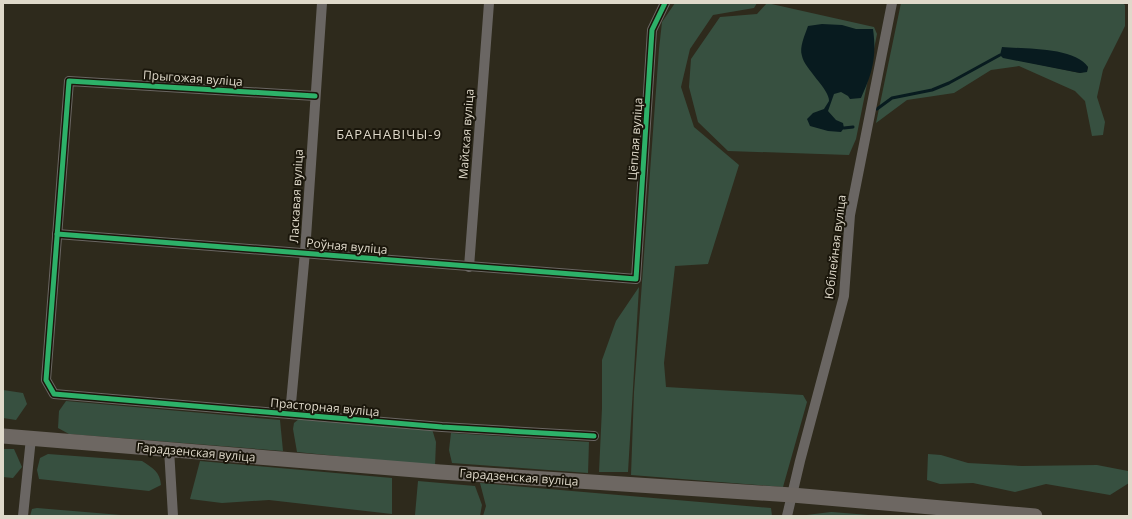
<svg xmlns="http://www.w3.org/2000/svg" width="1132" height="519" font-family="'Open Sans',sans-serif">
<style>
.green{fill:#375040;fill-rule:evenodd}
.water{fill:#081b1f}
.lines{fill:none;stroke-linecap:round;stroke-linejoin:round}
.stream{stroke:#081b1f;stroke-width:3}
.minor{stroke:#6a6663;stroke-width:10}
.secondary{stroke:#6d6762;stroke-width:15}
.cycleway-casing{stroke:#1a160b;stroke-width:8}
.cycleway{stroke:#2db169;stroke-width:5}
.labels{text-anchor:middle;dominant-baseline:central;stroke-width:4;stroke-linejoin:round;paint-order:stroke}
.street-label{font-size:12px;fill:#dfd9ca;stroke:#1a160b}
.neighbourhood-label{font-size:13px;letter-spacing:1px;fill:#dfd9ca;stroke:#1a160b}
</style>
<rect width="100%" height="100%" fill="#2e2a1c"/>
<g class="green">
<polygon points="675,3 757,3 754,8 713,15 690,49 681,87 694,127 739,165 708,264 675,266 664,363 666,387 803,395 807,402 783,487 631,475 634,392 659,49 662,22"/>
<polygon points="767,3 874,27 877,34 856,139 849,155 728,151 698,122 689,87 691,59 720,17 757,14"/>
<path d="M901,3h221l3,2v21l-22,44 -6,27 8,25 -2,13 -11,1 -7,-35 -10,-10 -56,-25 -28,4 -37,23 -47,7 -31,23zM1029,50c26,1 37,2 59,17l-1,4 -7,2 -58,-12z"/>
<polygon points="639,287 628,472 599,472 602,408 602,360 616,321"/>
<polygon points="3,390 23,393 27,404 16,420 3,418"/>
<polygon points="66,401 280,420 283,451 69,434 58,428 59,411"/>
<polygon points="299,419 432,429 436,442 435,466 297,452 293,429 294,423"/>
<polygon points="451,433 589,442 588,473 452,463 449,450"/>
<polygon points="3,449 14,449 22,467 13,478 3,477"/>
<path d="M48,454l94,7c11,7 18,11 19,24l-12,6 -110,-12 -2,-9 3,-12z"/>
<polygon points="928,454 941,455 968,463 1022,466 1097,465 1128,471 1129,483 1110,495 1046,484 1015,492 973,483 940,484 927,480"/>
<polygon points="200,461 392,478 392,514 269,500 222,503 190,499"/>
<polygon points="418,481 475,486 482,505 480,516 415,515"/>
<polygon points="480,483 771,508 772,516 483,516 486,506"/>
<polygon points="37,508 133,516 30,516 32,509"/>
<polygon points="831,512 832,512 881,516 798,516"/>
</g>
<g class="water">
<path d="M822,24l20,1 14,4h17c4,28 -1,45 -12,69l-11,1 -2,-3 -7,-4 -7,2 -6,17 8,9 7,3 1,5 -3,4 -13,-1 -18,-5 -3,-7 6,-6 11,-4c1,-2 4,-6 5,-8 1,-11 -25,-33 -27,-45 -3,-9 3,-21 6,-30z"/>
<path d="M1002,47c22,2 73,0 86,20l-1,5 -7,1 -77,-15 -3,-3z"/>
</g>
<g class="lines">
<g class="stream">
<polyline points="877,109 892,98 932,90 949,83 1000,55"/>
<polyline points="844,128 853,127"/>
</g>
<g class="minor">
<polyline points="315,96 69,81 46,380 54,394 442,427 594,436"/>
<path d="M57,234c193,14 386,31 579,45l16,-249 13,-27"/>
<polyline points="469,267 489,3"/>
<polyline points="290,414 305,252 322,3"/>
<polyline points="169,449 173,516"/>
<polyline points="23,516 31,438"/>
<polyline points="787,516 800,461 844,296 850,215 892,3"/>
</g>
<polyline class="secondary" points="3,436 440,472 792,495 1035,516"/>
<defs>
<g id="cycleway">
<polyline points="315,96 69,81 46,380 54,394 442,427 594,436"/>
<path d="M57,234c193,14 386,31 579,45l16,-249 13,-27"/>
</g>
</defs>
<use href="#cycleway" class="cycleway-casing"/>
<use href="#cycleway" class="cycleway"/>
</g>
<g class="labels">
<g class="street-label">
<text transform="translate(193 78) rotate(4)">Прыгожая вуліца</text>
<text transform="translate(466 134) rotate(-86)">Майская вуліца</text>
<text transform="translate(635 139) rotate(-86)">Цёплая вуліца</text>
<text transform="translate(296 196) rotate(-87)">Ласкавая вуліца</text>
<text transform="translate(347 246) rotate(5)">Роўная вуліца</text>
<text transform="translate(835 247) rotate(-83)">Юбілейная вуліца</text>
<text transform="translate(325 407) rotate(5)">Прасторная вуліца</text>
<text transform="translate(196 452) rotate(5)">Гарадзенская вуліца</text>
<text transform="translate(519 477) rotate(4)">Гарадзенская вуліца</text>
</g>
<g class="neighbourhood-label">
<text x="389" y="134">БАРАНАВІЧЫ-9</text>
</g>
</g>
<rect width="1132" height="519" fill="none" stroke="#dfd9ca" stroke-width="8"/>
</svg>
